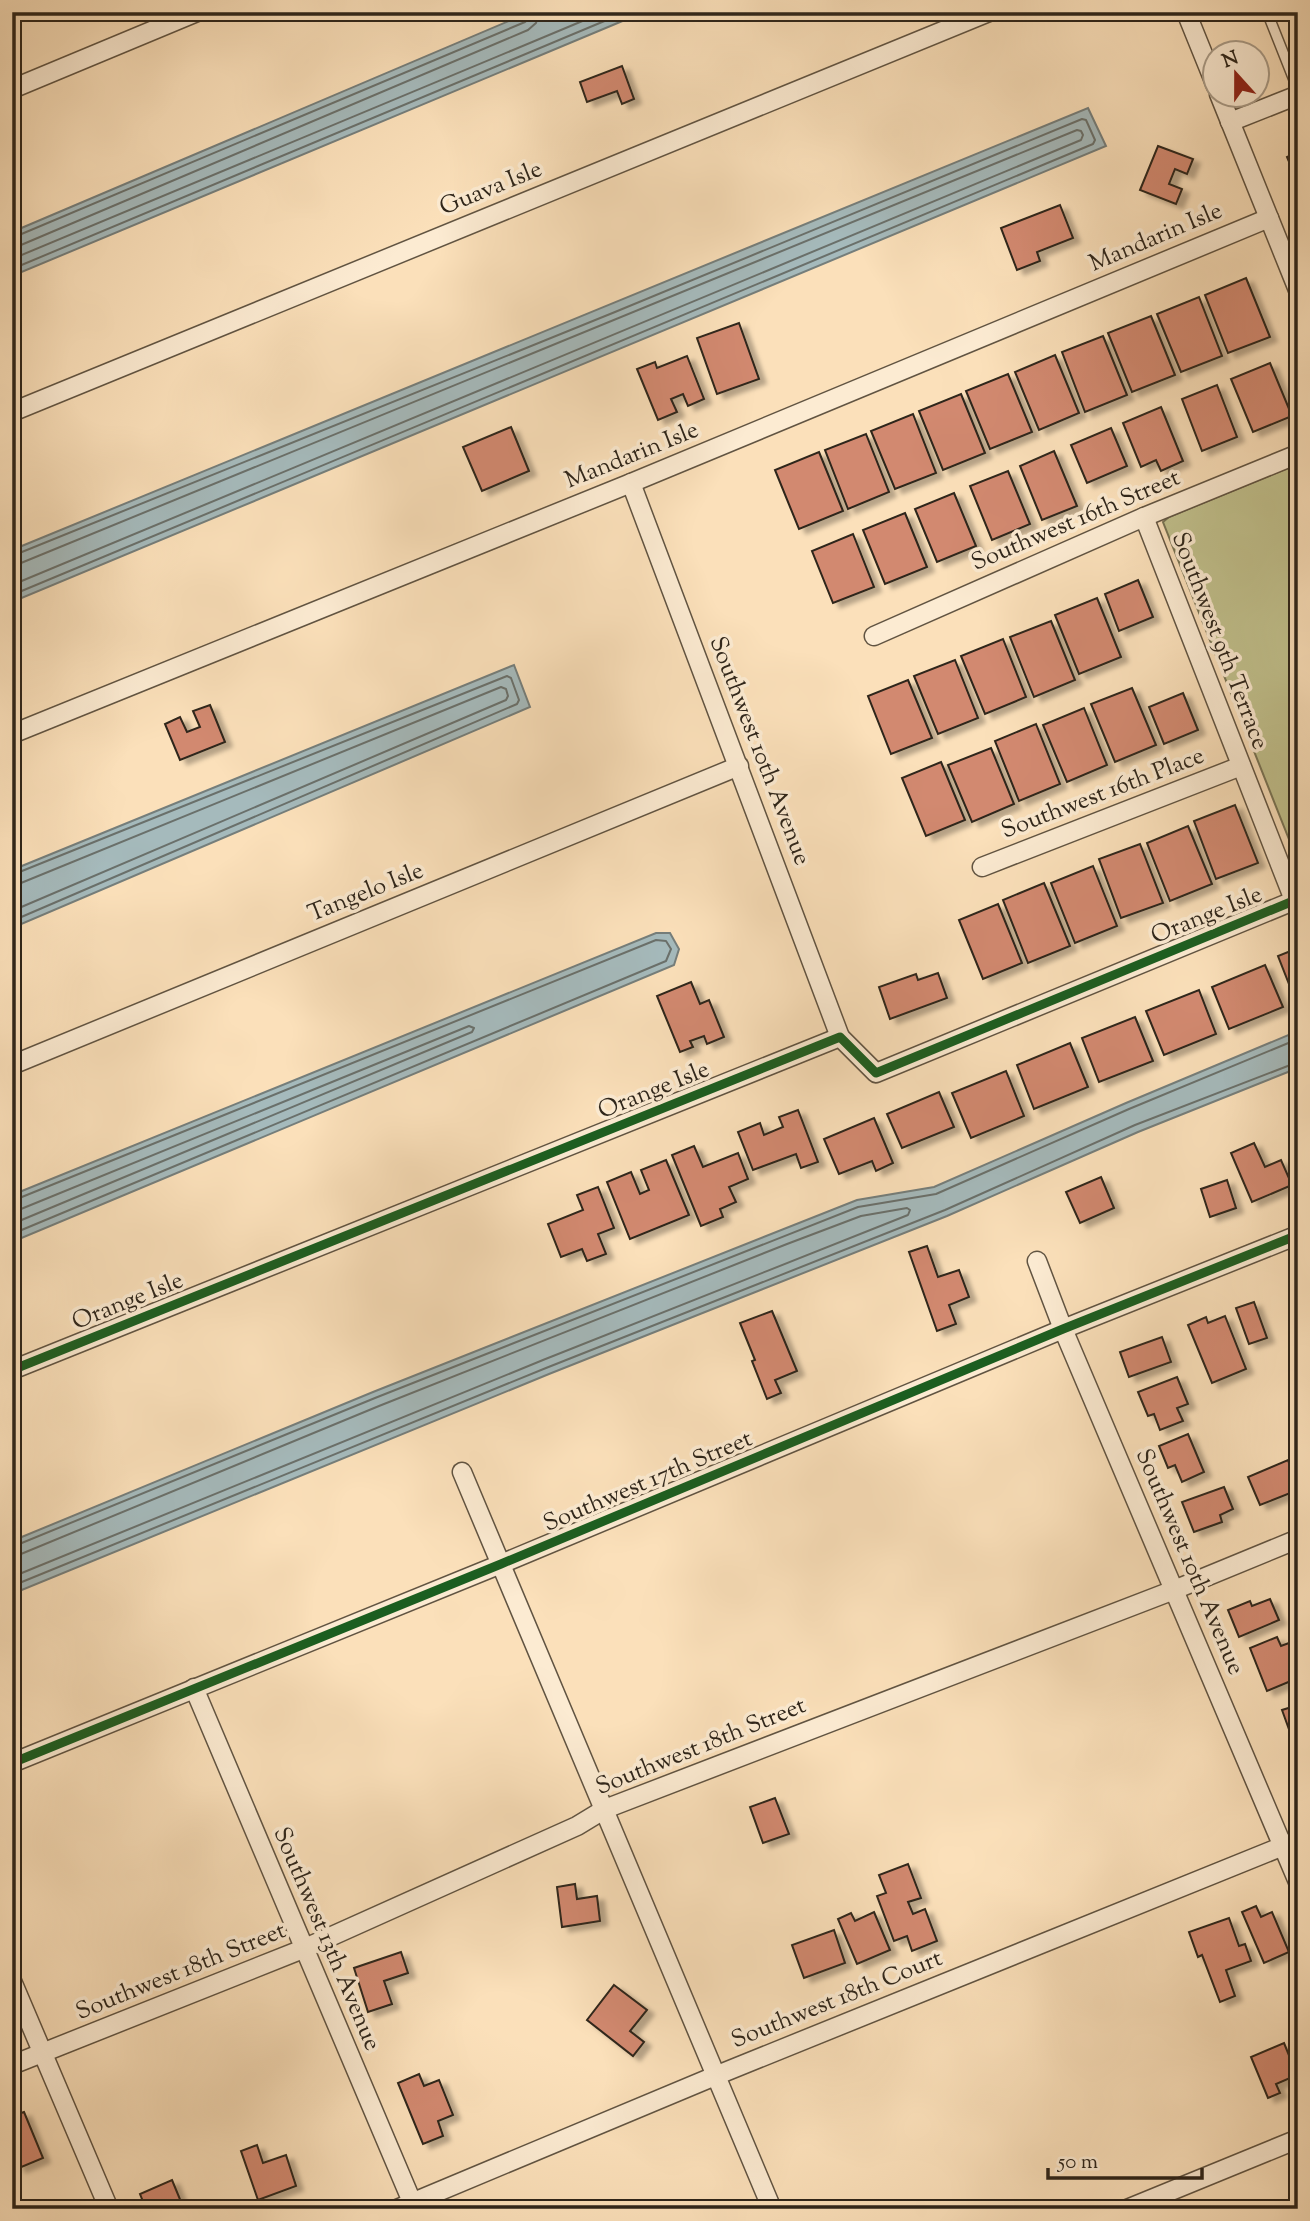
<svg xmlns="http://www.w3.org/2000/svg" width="1310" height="2221" font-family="'Sorts Mill Goudy',serif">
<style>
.green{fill:#c1c18d;stroke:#787354;stroke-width:2}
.water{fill:#a5babc;stroke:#757e7b;stroke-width:2}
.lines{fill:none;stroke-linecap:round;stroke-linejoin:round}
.shore{stroke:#6a706b;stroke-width:2}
.building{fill:#d28970;stroke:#2e251a;stroke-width:2;filter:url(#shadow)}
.service-casing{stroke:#615442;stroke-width:12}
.minor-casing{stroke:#615442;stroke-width:21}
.service{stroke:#fcebd2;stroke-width:9}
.minor{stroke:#fcebd2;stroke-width:18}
.cycleway-casing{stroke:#fcebd2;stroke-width:13}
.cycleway{stroke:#1b5e20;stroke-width:9}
.labels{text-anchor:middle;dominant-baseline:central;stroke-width:7;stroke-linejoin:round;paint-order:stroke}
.street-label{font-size:24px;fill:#2e251a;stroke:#fcebd2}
</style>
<defs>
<filter id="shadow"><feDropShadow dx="7" dy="4.5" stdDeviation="2" flood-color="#0004"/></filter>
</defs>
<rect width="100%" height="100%" fill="#fbe0ba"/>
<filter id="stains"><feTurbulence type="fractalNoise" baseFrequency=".00286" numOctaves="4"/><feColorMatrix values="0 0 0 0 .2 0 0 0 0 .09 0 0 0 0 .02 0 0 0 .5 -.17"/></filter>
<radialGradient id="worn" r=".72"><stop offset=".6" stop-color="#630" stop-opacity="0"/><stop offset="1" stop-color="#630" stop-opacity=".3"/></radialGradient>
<polygon class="green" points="1298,464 1298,862 1163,522 1169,517"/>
<g class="water">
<polygon points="530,12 644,12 12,276 12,232"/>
<polygon points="1088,108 1106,146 12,602 12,550"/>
<polygon points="514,665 530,707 12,928 12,870"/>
<polygon points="656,933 670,933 679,949 674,965 12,1242 12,1195"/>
<polygon points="1298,1031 1298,1068 1138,1132 947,1216 549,1374 12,1594 12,1541 373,1392 857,1200 934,1187 1126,1103"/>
</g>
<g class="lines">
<g class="shore">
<polyline points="12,238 525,22 529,18 530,12"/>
<polyline points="12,247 21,245 528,30 536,23 539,12"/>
<polyline points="12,259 604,12"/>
<polyline points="12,269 626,12"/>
<polyline points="12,556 615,312 1082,119 1086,120 1095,140 1093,144 12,595"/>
<polyline points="12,565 21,563 1077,130 1081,131 1083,135 1081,140 12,585"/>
<polyline points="12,875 507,676 511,678 519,700 517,704 12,921"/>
<polyline points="12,884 21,883 501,687 506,689 508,696 506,700 12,911"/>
<polyline points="12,1201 656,940 666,941 671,949 666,961 12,1234"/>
<polyline points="12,1210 21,1209 469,1026 474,1028 472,1032 12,1224"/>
<polyline points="12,1547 375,1398 858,1207 936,1194 1129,1109 1298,1039"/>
<polyline points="12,1555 21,1554 379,1406 787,1244 861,1216 907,1208 910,1210 908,1215 543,1360 12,1577"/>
<polyline points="12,1586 546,1368 945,1210 1135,1125 1298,1062"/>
</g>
</g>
<g class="building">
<polygon points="622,66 634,99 622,104 617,91 587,102 580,82"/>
<polygon points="1158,146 1193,159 1187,174 1175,169 1169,184 1182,189 1176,204 1140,190"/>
<polygon points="1298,152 1298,183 1287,157"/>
<polygon points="1060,205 1073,238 1037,252 1040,261 1017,270 1001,228"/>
<polygon points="1246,278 1270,337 1228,353 1205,295"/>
<polygon points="1199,297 1222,356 1181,372 1157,314"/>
<polygon points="1151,316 1175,375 1132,392 1108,333"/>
<polygon points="739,323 759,379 717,394 697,338"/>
<polygon points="1103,336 1127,395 1085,412 1062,352"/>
<polygon points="1055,355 1079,413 1039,430 1015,372"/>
<polygon points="687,356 704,399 688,406 683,394 671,399 677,412 658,420 637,369 655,362 657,368"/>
<polygon points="1270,363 1292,416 1253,432 1231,379"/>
<polygon points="1008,374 1032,432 990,449 966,391"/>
<polygon points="1217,385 1237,437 1202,451 1182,399"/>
<polygon points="961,394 985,453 943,470 919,411"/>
<polygon points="1161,407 1183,461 1161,471 1156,460 1141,467 1123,423"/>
<polygon points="913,414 936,473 895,489 871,431"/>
<polygon points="511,427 529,471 482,491 463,447"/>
<polygon points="1111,428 1127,466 1087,483 1071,445"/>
<polygon points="866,434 889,492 848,509 825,450"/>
<polygon points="1054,451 1077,506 1042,520 1020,466"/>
<polygon points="819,452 843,511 799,529 775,470"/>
<polygon points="1008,471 1030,524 992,540 970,486"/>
<polygon points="954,493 976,546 937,562 915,509"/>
<polygon points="905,513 927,567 885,584 863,530"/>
<polygon points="853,534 874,587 833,603 812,551"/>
<polygon points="1138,580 1153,617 1119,631 1105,594"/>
<polygon points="1097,598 1121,657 1079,674 1055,615"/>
<polygon points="1051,621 1075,680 1034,697 1010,637"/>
<polygon points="1003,639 1026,697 985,714 961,656"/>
<polygon points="955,660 978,718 938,734 914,676"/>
<polygon points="908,680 932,738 891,754 868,696"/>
<polygon points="1132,688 1156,745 1115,762 1091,704"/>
<polygon points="1183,693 1198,730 1164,744 1149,707"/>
<polygon points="210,705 225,742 180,760 165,724 180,717 187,732 200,727 193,711"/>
<polygon points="1084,708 1107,765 1067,782 1043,725"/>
<polygon points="1036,724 1060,784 1019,801 995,741"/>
<polygon points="991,748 1014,804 972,822 948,765"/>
<polygon points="941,762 965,820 926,836 902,778"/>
<polygon points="1235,805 1258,863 1216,879 1194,821"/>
<polygon points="1188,826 1212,884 1170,901 1147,843"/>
<polygon points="1140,844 1163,903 1121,918 1099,859"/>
<polygon points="1093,866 1117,926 1075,943 1051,883"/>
<polygon points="1044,883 1070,946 1028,963 1003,900"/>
<polygon points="998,904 1022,963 983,979 959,920"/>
<polygon points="1298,948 1298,1007 1278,956"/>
<polygon points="1265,965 1283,1007 1229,1029 1212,987"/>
<polygon points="938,973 947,998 890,1019 879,987 916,974 918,980"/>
<polygon points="691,982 700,1004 709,1000 724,1037 707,1044 704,1036 690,1041 693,1047 680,1052 657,996"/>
<polygon points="1199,990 1216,1034 1164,1055 1146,1011"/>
<polygon points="1135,1017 1153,1061 1099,1082 1082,1038"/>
<polygon points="1070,1043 1088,1087 1034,1109 1017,1065"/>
<polygon points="1006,1071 1024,1116 971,1138 952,1093"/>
<polygon points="939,1092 954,1127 902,1148 887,1114"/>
<polygon points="798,1110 818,1162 801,1168 796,1154 753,1170 738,1132 760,1123 764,1135 783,1127 779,1117"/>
<polygon points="874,1118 893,1163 876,1171 872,1161 839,1174 824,1139"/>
<polygon points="1254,1143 1265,1167 1281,1160 1292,1185 1252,1202 1231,1153"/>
<polygon points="694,1146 703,1167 738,1153 748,1179 729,1187 736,1202 720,1209 723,1217 701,1226 672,1155"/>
<polygon points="666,1160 689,1215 630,1239 607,1182 631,1172 640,1194 649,1190 641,1170"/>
<polygon points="1101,1177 1114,1208 1080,1223 1066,1192"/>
<polygon points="1227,1180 1236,1208 1210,1217 1201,1189"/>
<polygon points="598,1187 614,1228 598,1234 606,1254 587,1261 582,1249 561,1257 548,1224 583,1210 577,1195"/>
<polygon points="927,1246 938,1277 959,1270 969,1297 949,1305 956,1324 937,1331 909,1252"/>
<polygon points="1254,1302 1267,1338 1249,1344 1236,1308"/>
<polygon points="772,1311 797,1371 775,1380 781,1393 767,1399 752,1361 755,1360 740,1323"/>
<polygon points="1225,1316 1246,1369 1212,1383 1188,1325 1206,1317 1208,1323"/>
<polygon points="1162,1337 1171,1362 1129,1377 1120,1352"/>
<polygon points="1177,1377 1188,1404 1177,1408 1183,1421 1160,1430 1154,1414 1148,1416 1138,1392"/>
<polygon points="1188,1434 1204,1472 1182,1482 1175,1465 1168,1468 1159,1446"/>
<polygon points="1288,1460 1298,1490 1260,1505 1248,1477"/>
<polygon points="1224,1487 1233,1509 1220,1515 1222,1522 1194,1532 1182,1502"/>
<polygon points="1270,1599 1279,1620 1239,1637 1228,1610 1250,1601 1252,1606"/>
<polygon points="1277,1637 1281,1646 1297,1640 1298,1678 1267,1691 1250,1648"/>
<polygon points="1298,1705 1298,1745 1295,1746 1282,1710"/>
<polygon points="775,1798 789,1834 763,1843 750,1807"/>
<polygon points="908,1864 921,1898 908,1902 913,1914 925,1909 937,1941 912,1951 907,1936 894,1941 877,1896 886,1893 879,1875"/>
<polygon points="575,1884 577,1899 597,1896 600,1921 562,1927 557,1887"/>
<polygon points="1256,1906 1261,1917 1272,1912 1289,1952 1264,1963 1242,1912"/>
<polygon points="874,1912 890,1950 857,1964 838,1919 851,1913 855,1921"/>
<polygon points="1229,1918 1239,1946 1245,1944 1251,1961 1226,1970 1235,1996 1220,2002 1202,1955 1198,1957 1189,1932"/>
<polygon points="834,1930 845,1963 804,1978 792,1945"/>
<polygon points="401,1952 408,1973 384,1981 392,2004 368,2012 354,1968"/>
<polygon points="614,1985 647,2010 630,2031 644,2042 633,2056 587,2020"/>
<polygon points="1284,2043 1297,2075 1276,2084 1280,2093 1268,2098 1251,2057"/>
<polygon points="419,2074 424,2086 439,2080 453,2115 438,2121 443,2136 423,2144 398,2083"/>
<polygon points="24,2112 43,2158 19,2168 12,2155 12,2116"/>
<polygon points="257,2145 263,2163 286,2155 296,2186 258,2200 241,2151"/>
<polygon points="172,2180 184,2209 146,2209 140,2194"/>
</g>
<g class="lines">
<defs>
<polyline id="service" points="1267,12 1298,90"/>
<g id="minor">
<polyline points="1186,12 1216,86"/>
<polyline points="12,89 197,12"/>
<polyline points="1219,94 1298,290"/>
<polyline points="1230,122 1298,95"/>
<polyline points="12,412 989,12"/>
<polyline points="631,483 840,1037"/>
<polyline points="1144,517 1294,900"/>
<polyline points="874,636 1144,517 1298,454"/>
<polyline points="12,734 631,483 1269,218"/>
<polyline points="982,867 1241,766"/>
<polyline points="12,1065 739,766"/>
<polyline points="1037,1261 1063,1329 1298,1882"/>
<polyline points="12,1370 840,1037 876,1073 1298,899"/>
<polyline points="462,1472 772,2209"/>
<polyline points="194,1688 415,2209"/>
<polyline points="12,1763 501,1564 1063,1329 1298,1235"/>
<polyline points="12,1981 109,2209"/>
<polyline points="12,2065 303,1949 577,1826 605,1809 1174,1590 1298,1539"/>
<polyline points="397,2209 715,2076 1298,1840"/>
<polyline points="1127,2209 1298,2139"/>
</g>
</defs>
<use href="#service" class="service-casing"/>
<use href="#minor" class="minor-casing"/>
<use href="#service" class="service"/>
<use href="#minor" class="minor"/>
<defs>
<g id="cycleway">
<polyline points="12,1370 840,1037 876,1073 1298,899"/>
<polyline points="12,1763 501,1564 1063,1329 1298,1235"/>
</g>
</defs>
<use href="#cycleway" class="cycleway-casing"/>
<use href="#cycleway" class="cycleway"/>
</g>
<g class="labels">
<g class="street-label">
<text transform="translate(491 189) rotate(-22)">Guava Isle</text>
<text transform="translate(1156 238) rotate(-23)">Mandarin Isle</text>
<text transform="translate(632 456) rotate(-22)">Mandarin Isle</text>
<text transform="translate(1076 521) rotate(-23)">Southwest 16th Street</text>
<text transform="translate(1219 641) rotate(69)">Southwest 9th Terrace</text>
<text transform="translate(759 751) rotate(69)">Southwest 10th Avenue</text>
<text transform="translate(1103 794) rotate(-21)">Southwest 16th Place</text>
<text transform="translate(366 893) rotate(-22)">Tangelo Isle</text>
<text transform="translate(1207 916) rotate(-22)">Orange Isle</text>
<text transform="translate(654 1091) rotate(-22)">Orange Isle</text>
<text transform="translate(128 1302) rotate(-22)">Orange Isle</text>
<text transform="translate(648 1482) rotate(-23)">Southwest 17th Street</text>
<text transform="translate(1189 1562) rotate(67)">Southwest 10th Avenue</text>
<text transform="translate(701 1747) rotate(-22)">Southwest 18th Street</text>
<text transform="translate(326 1939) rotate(67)">Southwest 13th Avenue</text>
<text transform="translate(181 1972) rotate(-22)">Southwest 18th Street</text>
<text transform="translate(837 2000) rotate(-22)">Southwest 18th Court</text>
</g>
</g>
<rect width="1310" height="2221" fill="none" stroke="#fbe0ba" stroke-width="42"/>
<rect x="14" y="14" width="1282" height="2193" fill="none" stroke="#2e251a" stroke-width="3.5"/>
<rect x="21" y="21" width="1268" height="2179" fill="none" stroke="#2e251a" stroke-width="2"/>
<g transform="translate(1236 74) rotate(339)"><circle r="33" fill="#fcebd2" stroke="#aa9c88" stroke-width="2"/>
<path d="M0-5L12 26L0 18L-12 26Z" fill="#8f2418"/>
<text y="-10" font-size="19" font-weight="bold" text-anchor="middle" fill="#2e251a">N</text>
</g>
<path d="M1048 2168v10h154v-10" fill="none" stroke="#2e251a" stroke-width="3.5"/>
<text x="1058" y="2168" font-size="21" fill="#2e251a" stroke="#fcebd2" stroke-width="5" paint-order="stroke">50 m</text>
<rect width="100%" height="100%" filter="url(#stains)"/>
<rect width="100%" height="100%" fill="url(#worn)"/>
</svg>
